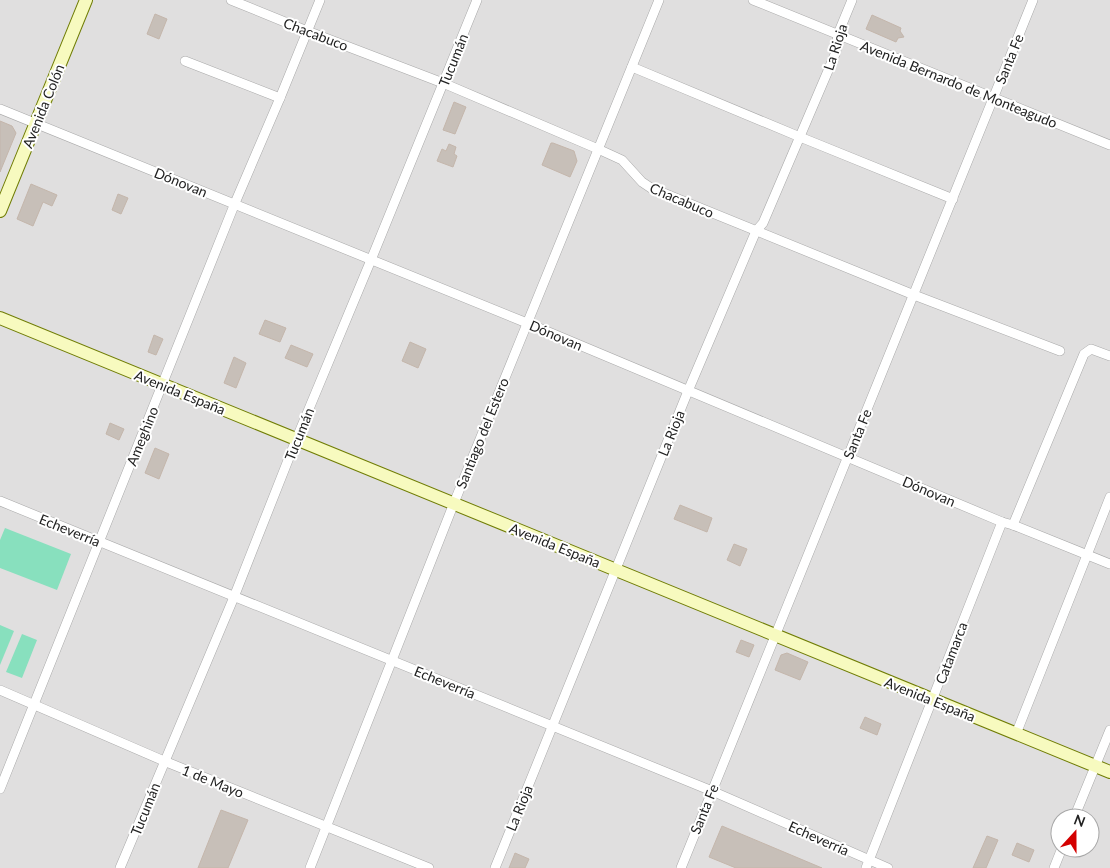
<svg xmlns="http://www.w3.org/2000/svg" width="1110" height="868" font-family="Lato,sans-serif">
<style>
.residential{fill:#e0dfdf;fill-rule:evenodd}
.pitch{fill:#88e0be}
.building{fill:#c7bfb8;stroke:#c4b6ab}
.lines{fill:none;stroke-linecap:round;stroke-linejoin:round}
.street-casing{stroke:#a9a9a9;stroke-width:10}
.secondary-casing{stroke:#707d05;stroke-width:14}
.street{stroke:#fff;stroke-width:9}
.secondary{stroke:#f7fabf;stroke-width:12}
.labels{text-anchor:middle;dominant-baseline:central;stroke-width:4;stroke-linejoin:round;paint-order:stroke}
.street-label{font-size:14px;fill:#222;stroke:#fff}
</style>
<rect width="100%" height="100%" fill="#f2efe9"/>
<path class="residential" d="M0,0h1110v868h-1110zM1060,818h30v30h-30z"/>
<g class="pitch">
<polygon points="5,528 71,554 57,590 0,568 0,540"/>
<polygon points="0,625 14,631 0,665"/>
<polygon points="22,634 37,640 22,678 6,672"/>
</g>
<g class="building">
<polygon points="155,14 167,19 159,39 147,34"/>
<polygon points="872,15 901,28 900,31 904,37 898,38 896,42 866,29"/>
<polygon points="454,102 466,107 455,134 443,130"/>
<polygon points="0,121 12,126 16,133 0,172"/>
<polygon points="551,143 553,143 574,151 577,161 570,177 542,165"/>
<polygon points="449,144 456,147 454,154 457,156 453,167 437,161 442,149 446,151"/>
<polygon points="31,184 57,195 52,206 43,202 33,226 17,219"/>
<polygon points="118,194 128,198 121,214 112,210"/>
<polygon points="265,320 286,328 280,342 259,334"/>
<polygon points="154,335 163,339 156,355 148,352"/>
<polygon points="410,342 426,349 418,368 402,361"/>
<polygon points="291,345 313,354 307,367 285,358"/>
<polygon points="234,357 246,363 236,388 224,383"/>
<polygon points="110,423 124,429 119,440 106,434"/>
<polygon points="155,448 169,454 159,479 145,473"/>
<polygon points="680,505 712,518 707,532 674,519"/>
<polygon points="734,544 747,549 740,566 727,560"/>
<polygon points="741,640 754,645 749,657 736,652"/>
<polygon points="787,653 808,662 800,680 775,670 781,655"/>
<polygon points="865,717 881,724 877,735 860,728"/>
<polygon points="221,810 248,820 228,868 198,868"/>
<polygon points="722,826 822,868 736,868 709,857"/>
<polygon points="987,836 998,840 986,868 973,868"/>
<polygon points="1017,843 1034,850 1029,862 1012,855"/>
<polygon points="515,853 529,859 525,868 509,868"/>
</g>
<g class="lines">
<defs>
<g id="street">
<polyline points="231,0 307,31 443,83 598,149 622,160 642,182 651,188 914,295 1060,351"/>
<polyline points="753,0 1110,145"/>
<polyline points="185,61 280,98"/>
<polyline points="632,67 800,137 953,199"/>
<polyline points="0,109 527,323 1002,522 1013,525 1110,564"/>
<polyline points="0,501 712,791 888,868"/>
<polyline points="1013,525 1084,354 1091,349 1110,356"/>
<polyline points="0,690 164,761 429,868"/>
<polyline points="1016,734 1110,497"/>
<polyline points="0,789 235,203 280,98 320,0"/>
<polyline points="1074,818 1110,730"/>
<polyline points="120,868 234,597 296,440 371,260 477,0"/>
<polyline points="310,868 454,503 659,0"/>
<polyline points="495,868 688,391 756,231 763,223 836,52 838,34 852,0"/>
<polyline points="681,868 1033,0"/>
<polyline points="866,868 1002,522"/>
<polyline points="1054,868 1062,848"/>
</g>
<g id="secondary">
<polyline points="0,211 86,0"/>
<polyline points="0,318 1110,772"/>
</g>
</defs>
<use href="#street" class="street-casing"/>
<use href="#secondary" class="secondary-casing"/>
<use href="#street" class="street"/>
<use href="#secondary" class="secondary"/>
</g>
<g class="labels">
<g class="street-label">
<text transform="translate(316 34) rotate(21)">Chacabuco</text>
<text transform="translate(835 47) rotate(-72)">La Rioja</text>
<text transform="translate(1009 59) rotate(-68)">Santa Fe</text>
<text transform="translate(453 60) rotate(-68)">Tucumán</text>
<text transform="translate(959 84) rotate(22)">Avenida Bernardo de Monteagudo</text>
<text transform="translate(43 106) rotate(-68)">Avenida Colón</text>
<text transform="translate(181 182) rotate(22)">Dónovan</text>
<text transform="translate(682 200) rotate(23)">Chacabuco</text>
<text transform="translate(556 335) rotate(23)">Dónovan</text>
<text transform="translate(180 392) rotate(22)">Avenida España</text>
<text transform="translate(482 433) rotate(-68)">Santiago del Estero</text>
<text transform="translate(671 433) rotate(-68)">La Rioja</text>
<text transform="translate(299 434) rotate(-68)">Tucumán</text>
<text transform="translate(857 434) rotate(-68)">Santa Fe</text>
<text transform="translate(142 436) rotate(-68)">Ameghino</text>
<text transform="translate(929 491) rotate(23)">Dónovan</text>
<text transform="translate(70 530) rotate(22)">Echeverría</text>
<text transform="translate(555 545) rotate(22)">Avenida España</text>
<text transform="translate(951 653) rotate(-69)">Catamarca</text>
<text transform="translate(445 682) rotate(22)">Echeverría</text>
<text transform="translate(930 699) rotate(22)">Avenida España</text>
<text transform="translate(213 781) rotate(22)">1 de Mayo</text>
<text transform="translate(519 808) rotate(-68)">La Rioja</text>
<text transform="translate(145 809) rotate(-68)">Tucumán</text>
<text transform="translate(704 809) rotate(-68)">Santa Fe</text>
<text transform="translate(819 838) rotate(24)">Echeverría</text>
</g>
</g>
<g transform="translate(1075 833) rotate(21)"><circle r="24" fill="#ffffff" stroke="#a7a7a7"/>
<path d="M0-4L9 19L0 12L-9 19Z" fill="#d40000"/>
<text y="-8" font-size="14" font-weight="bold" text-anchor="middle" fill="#222222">N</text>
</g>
</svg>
